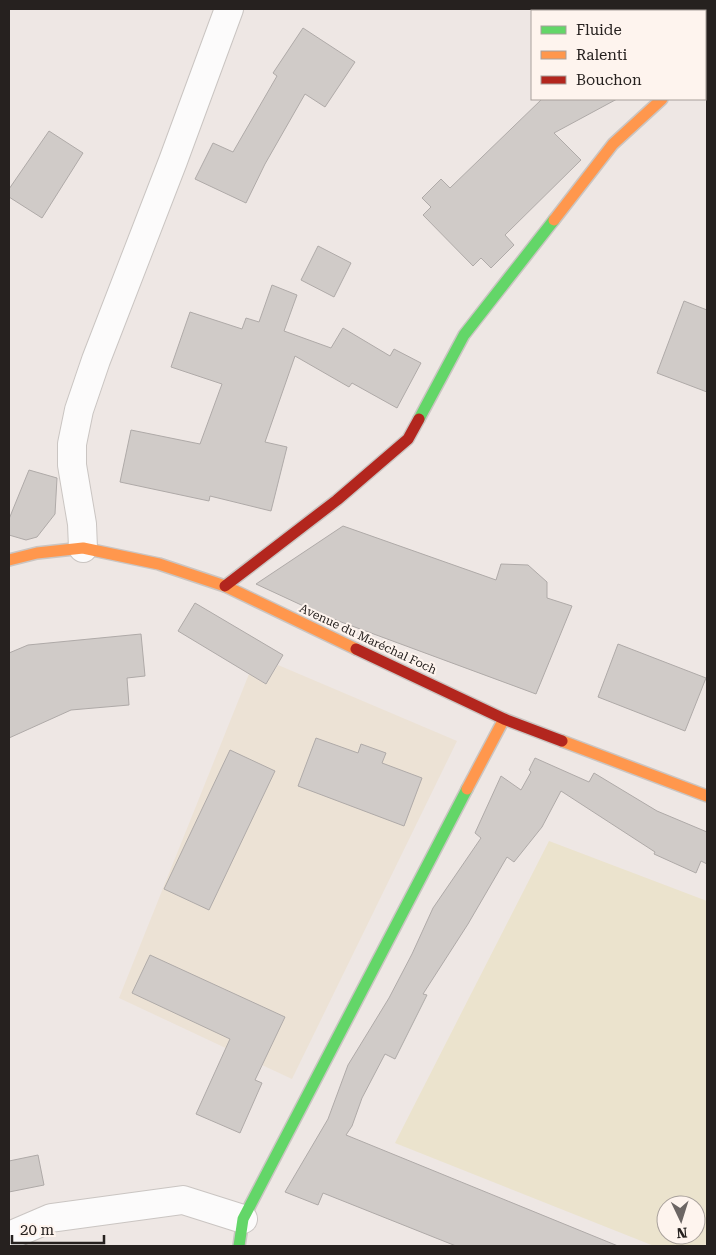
<svg xmlns="http://www.w3.org/2000/svg" width="716" height="1255" font-family="'Roboto Serif',serif">
<style>
.education{fill:#ece2d5}
.sand{fill:#ebe3cd;fill-rule:evenodd}
.building{fill:#d0cbc8;stroke:#afaaa8}
.lines{fill:none;stroke-linecap:round;stroke-linejoin:round}
.street-casing{stroke:#cac5c2;stroke-width:30}
.fast-casing{stroke:#cac5c2;stroke-width:14}
.slow-casing{stroke:#cac5c2;stroke-width:14}
.jam-casing{stroke:#cac5c2;stroke-width:14}
.street{stroke:#fcfbfb;stroke-width:28}
.fast{stroke:#63d668;stroke-width:11}
.slow{stroke:#ff974d;stroke-width:11}
.jam{stroke:#b3261e;stroke-width:11}
.labels{text-anchor:middle;dominant-baseline:central;stroke-width:4;stroke-linejoin:round;paint-order:stroke}
.street-label{font-size:12px;fill:#26211f;stroke:#fef4ee}
</style>
<rect width="100%" height="100%" fill="#eee7e4"/>
<polygon class="education" points="278,665 457,741 292,1079 119,998 249,674 266,684"/>
<path class="sand" d="M549,841l158,60v345h-53l-259,-103zM666,1205h30v30h-30z"/>
<g class="building">
<polygon points="303,28 355,62 325,107 305,94 265,164 246,203 195,179 213,143 233,152 277,76 273,73"/>
<polygon points="542,99 617,99 554,133 581,160 505,235 514,245 491,268 481,258 473,266 423,215 431,207 422,198 441,179 450,188"/>
<polygon points="49,131 83,153 42,218 9,197 9,189"/>
<polygon points="318,246 351,263 334,297 301,280"/>
<polygon points="272,285 297,295 284,331 331,348 343,328 390,356 394,349 421,363 397,408 352,383 349,387 295,356 265,442 287,447 271,511 210,496 209,501 120,482 131,430 200,444 222,384 171,367 190,312 242,329 246,318 259,322"/>
<polygon points="684,301 707,310 707,392 657,373"/>
<polygon points="29,470 57,478 55,514 37,537 26,540 9,535 9,519"/>
<polygon points="343,526 496,580 501,564 528,565 547,582 547,598 572,606 536,694 325,616 256,584"/>
<polygon points="195,603 283,655 266,684 178,631"/>
<polygon points="141,634 145,676 127,678 129,705 71,710 9,738 9,653 28,645"/>
<polygon points="618,644 706,678 685,731 598,697"/>
<polygon points="316,738 358,753 361,744 386,753 382,763 422,778 404,826 298,786"/>
<polygon points="230,750 275,771 209,910 164,889"/>
<polygon points="535,758 589,782 594,773 657,811 707,832 707,864 701,861 696,873 654,854 655,852 561,791 542,827 514,862 507,857 468,924 423,994 427,995 395,1059 385,1054 362,1098 352,1126 346,1135 618,1246 456,1246 323,1193 318,1205 285,1192 328,1119 348,1065 389,998 412,954 433,908 481,838 475,833 501,776 521,790 531,772 529,770"/>
<polygon points="150,955 285,1017 255,1080 262,1083 240,1133 196,1114 230,1039 132,993"/>
<polygon points="38,1155 44,1185 9,1192 9,1161"/>
</g>
<g class="lines">
<defs>
<g id="street">
<polyline points="705,59 707,57"/>
<polyline points="83,548 82,524 72,465 72,444 79,410 96,360 173,161 229,9"/>
<polyline points="9,1236 51,1218 183,1200 243,1219"/>
</g>
<g id="fast">
<polyline points="419,419 464,335 554,220"/>
<polyline points="239,1246 243,1219 467,789"/>
</g>
<g id="slow">
<polyline points="554,220 613,144 662,99"/>
<polyline points="9,560 37,553 83,548 159,564 225,586 356,649"/>
<polyline points="562,741 707,796"/>
<polyline points="467,789 504,719"/>
</g>
<g id="jam">
<polyline points="225,586 337,500 408,439 419,419"/>
<polyline points="356,649 504,719 562,741"/>
</g>
</defs>
<use href="#street" class="street-casing"/>
<use href="#fast" class="fast-casing"/>
<use href="#slow" class="slow-casing"/>
<use href="#jam" class="jam-casing"/>
<use href="#street" class="street"/>
<use href="#fast" class="fast"/>
<use href="#slow" class="slow"/>
<use href="#jam" class="jam"/>
</g>
<g class="labels">
<g class="street-label">
<text transform="translate(368 639) rotate(25)">Avenue du Maréchal Foch</text>
</g>
</g>
<rect width="716" height="1255" fill="none" stroke="#26211f" stroke-width="20"/>
<rect x="531" y="10" width="175" height="90" fill="#fef4ee" stroke="#a8a09b"/>
<rect x="541" y="26" width="25" height="8" fill="#63d668" stroke="#a8a09b"/>
<text x="576" y="35" font-size="15" fill="#26211f">Fluide</text>
<rect x="541" y="51" width="25" height="8" fill="#ff974d" stroke="#a8a09b"/>
<text x="576" y="60" font-size="15" fill="#26211f">Ralenti</text>
<rect x="541" y="76" width="25" height="8" fill="#b3261e" stroke="#a8a09b"/>
<text x="576" y="85" font-size="15" fill="#26211f">Bouchon</text>
<g transform="translate(681 1220) rotate(176)"><circle r="24" fill="#fef4ee" stroke="#a8a09b"/>
<path d="M0-4L9 19L0 12L-9 19Z" fill="#6c6664"/>
<text y="-8" font-size="14" font-weight="bold" text-anchor="middle" fill="#26211f">N</text>
</g>
<path d="M12 1235v8h92v-8" fill="none" stroke="#26211f" stroke-width="2.5"/>
<text x="20" y="1235" font-size="15" fill="#26211f" stroke="#fef4ee" stroke-width="4" paint-order="stroke">20 m</text>
</svg>
